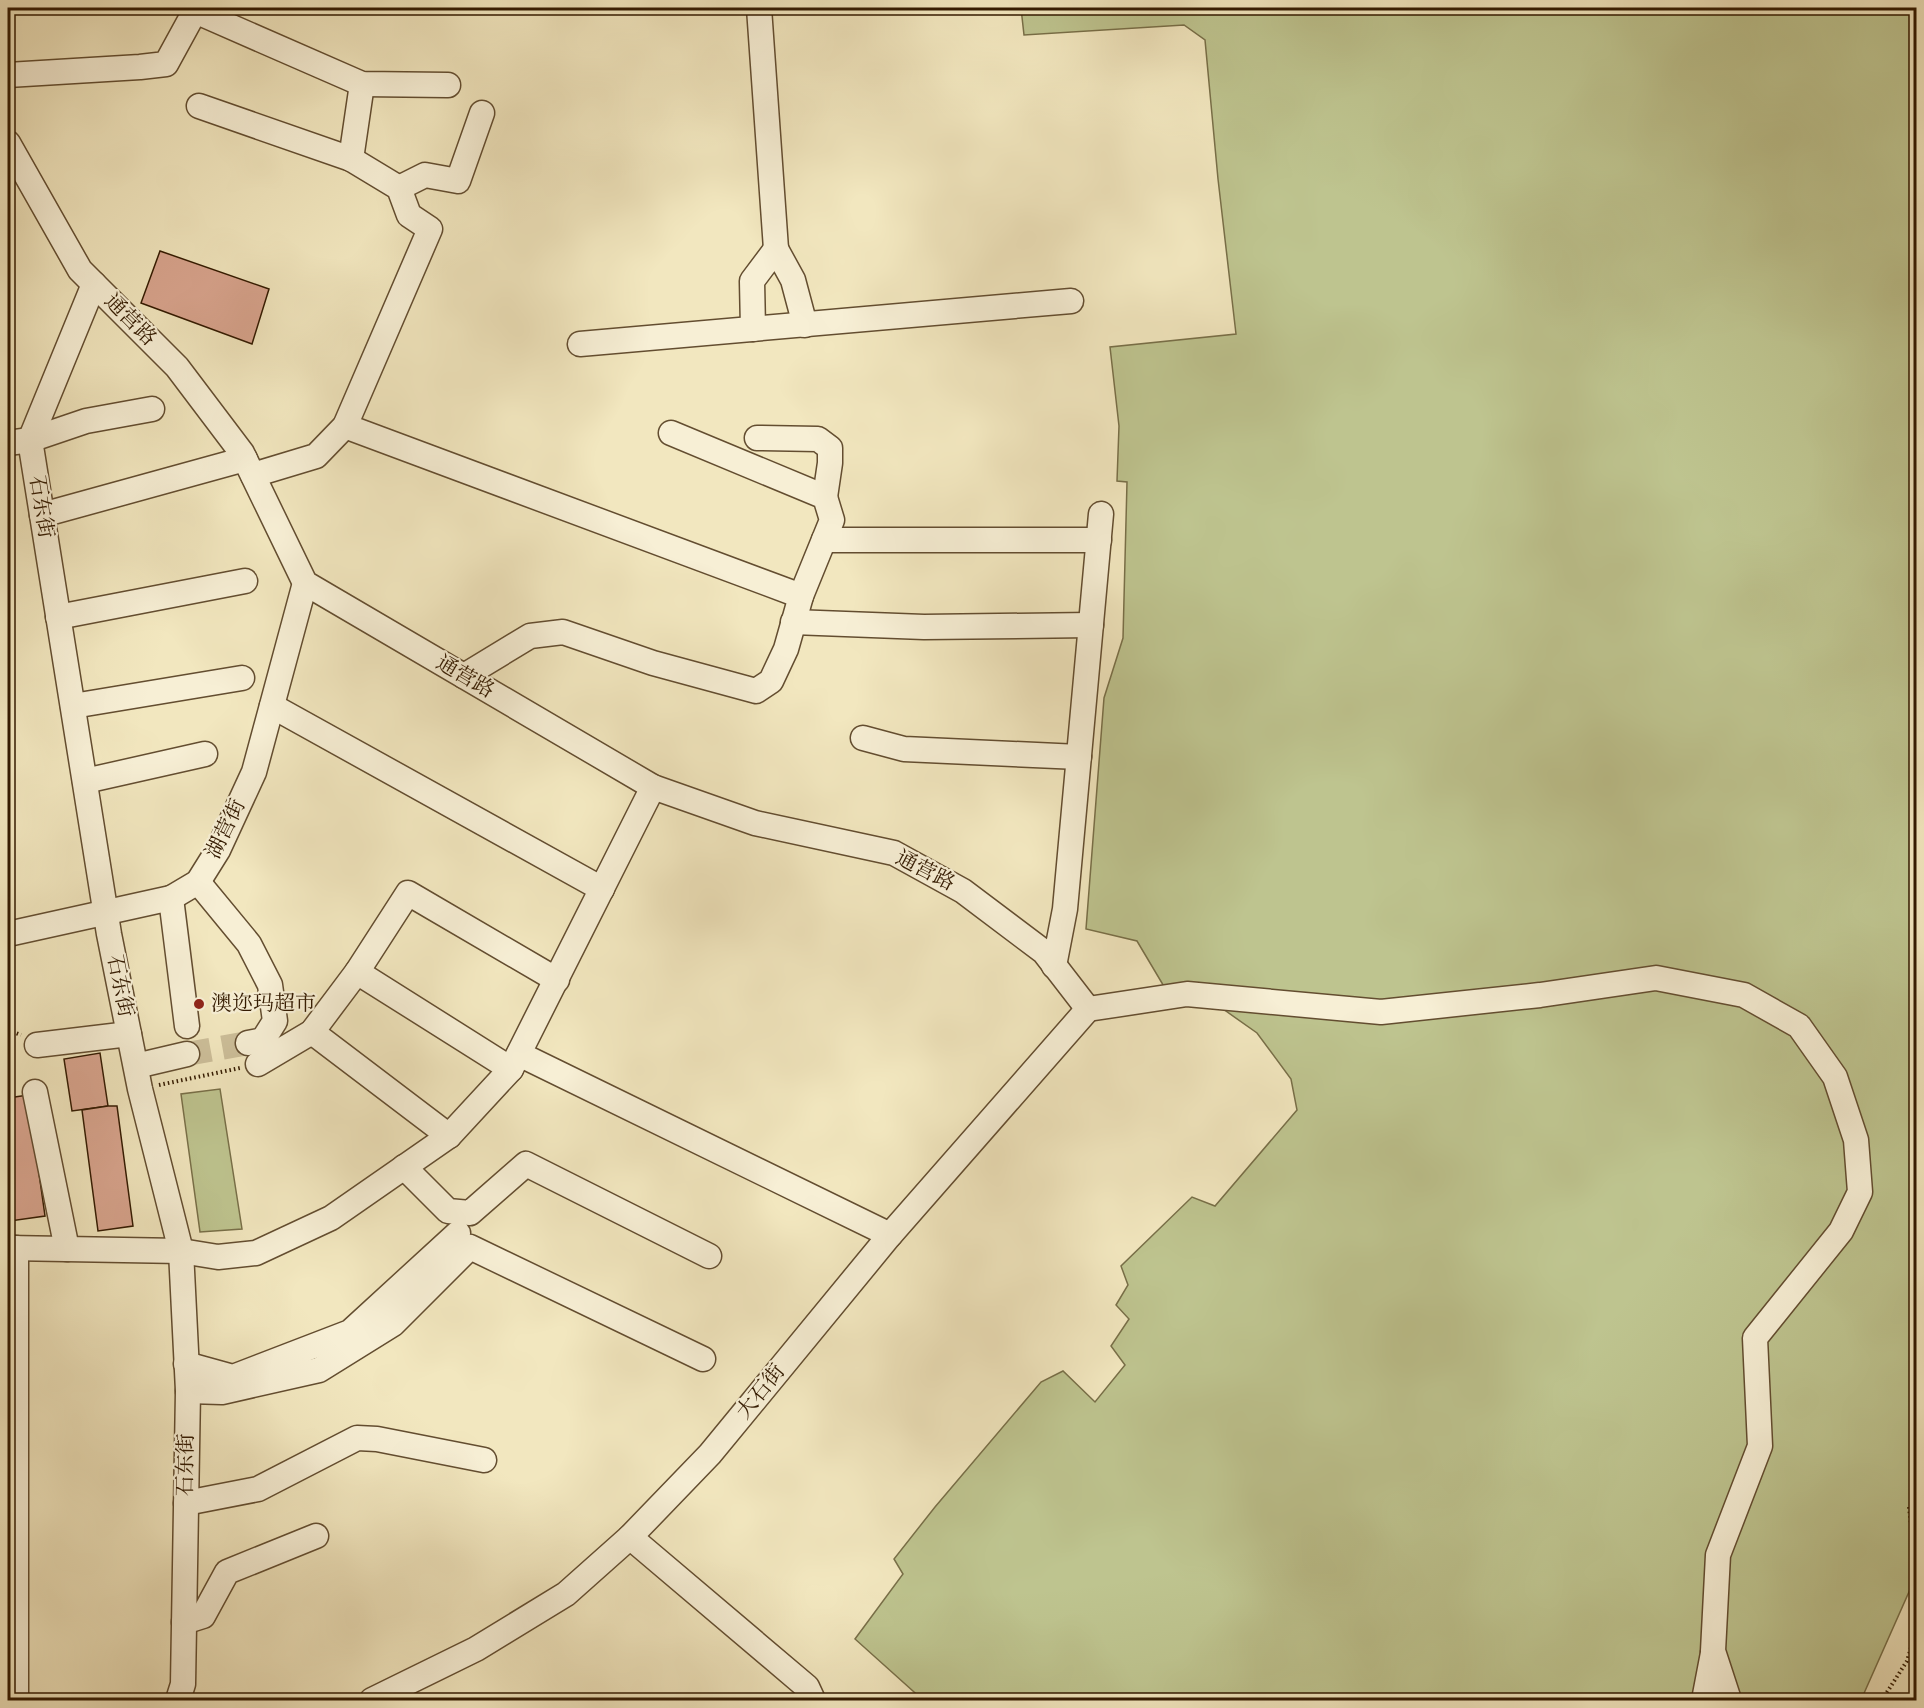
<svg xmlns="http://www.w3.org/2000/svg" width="1924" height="1708" font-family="'Libre Bodoni','Noto Serif SC',serif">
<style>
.green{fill:#bec48f;stroke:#786f48;stroke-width:1.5}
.building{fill:#d9a58f;stroke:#331a01;stroke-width:1.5}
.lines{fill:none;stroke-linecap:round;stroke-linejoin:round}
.minor-tunnel{stroke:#ccbe99;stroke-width:24;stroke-dasharray:24 12;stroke-linecap:butt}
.minor-casing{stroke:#634d30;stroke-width:27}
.path{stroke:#331a01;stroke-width:4;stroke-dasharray:1.5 3;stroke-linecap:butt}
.minor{stroke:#f7efd5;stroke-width:24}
.poi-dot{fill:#8f2418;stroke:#f7efd5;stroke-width:2}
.labels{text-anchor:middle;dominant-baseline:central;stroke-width:4.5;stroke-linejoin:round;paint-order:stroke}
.street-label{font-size:21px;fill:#331a01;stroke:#f7efd5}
.poi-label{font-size:21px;fill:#331a01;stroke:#f7efd5;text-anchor:start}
</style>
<rect width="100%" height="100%" fill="#f2e7bf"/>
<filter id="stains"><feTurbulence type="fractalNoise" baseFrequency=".00333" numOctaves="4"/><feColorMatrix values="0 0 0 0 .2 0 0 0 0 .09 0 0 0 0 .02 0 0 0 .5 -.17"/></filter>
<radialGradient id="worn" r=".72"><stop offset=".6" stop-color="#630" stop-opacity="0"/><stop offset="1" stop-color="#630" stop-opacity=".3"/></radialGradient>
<g class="green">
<polygon points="1021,8 1916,8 1916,1576 1861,1700 923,1700 855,1639 903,1574 894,1559 935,1507 1041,1382 1063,1371 1095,1402 1125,1365 1111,1346 1129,1319 1116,1305 1128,1285 1121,1266 1192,1197 1215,1206 1297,1110 1291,1079 1257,1033 1223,1009 1175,1005 1137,941 1086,929 1104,698 1123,638 1127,482 1117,481 1119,426 1110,347 1236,334 1218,179 1205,40 1184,25 1024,35"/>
<polygon points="220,1089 242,1229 200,1232 181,1094"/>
</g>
<g class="building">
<polygon points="160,251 269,289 252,344 141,303"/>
<polygon points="100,1053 108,1106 72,1111 64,1059"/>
<polygon points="28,1095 45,1216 10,1221 8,1206 8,1098"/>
<polygon points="108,1106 117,1106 133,1226 98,1231 82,1110"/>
</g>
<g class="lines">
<polyline class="minor-tunnel" points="187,1054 248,1043"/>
<defs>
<g id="minor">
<polyline points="759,8 776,249"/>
<polyline points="8,75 140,67 166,64 195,11 362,84 448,85"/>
<polyline points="199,106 351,159 399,188 409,215 430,229 345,426 316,456 253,475"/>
<polyline points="8,143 80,270 177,367 242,453 305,583 653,787 755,823 894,853 963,891 1044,952 1088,1009"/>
<polyline points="351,159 362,84"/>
<polyline points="399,188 425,175 458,181 482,113"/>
<polyline points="94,284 30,440 109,934 140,1089 181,1251 188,1391 183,1684 178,1700"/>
<polyline points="753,329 752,281 776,249 793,280 805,325"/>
<polyline points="580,344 1071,301"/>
<polyline points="345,426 801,596"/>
<polyline points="757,438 818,439 830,448 830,463 825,497"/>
<polyline points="8,443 30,440 86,421 152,409"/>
<polyline points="42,515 245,459"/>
<polyline points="824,540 1099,540"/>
<polyline points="58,617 245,581"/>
<polyline points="793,622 924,627 1091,625"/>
<polyline points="464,676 530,636 563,632 653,663 756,691 771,681 786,649 801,596 832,520 825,497 671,433"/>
<polyline points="73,706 242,678"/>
<polyline points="272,706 602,889"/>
<polyline points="863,738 904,749 1079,757"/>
<polyline points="85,781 205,754"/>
<polyline points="198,882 249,944 270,985 275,1021 263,1040 248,1043"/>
<polyline points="171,898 187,1026"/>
<polyline points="8,934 171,898 198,882 218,850 254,772 305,583"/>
<polyline points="1054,966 1065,909 1101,514"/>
<polyline points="357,972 408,893 557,980"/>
<polyline points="1088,1009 1187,994 1381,1012 1540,995 1656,978 1744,995 1799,1026 1835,1077 1856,1140 1860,1192 1841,1231 1755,1338 1760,1446 1718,1555 1713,1651 1729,1700"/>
<polyline points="312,1032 449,1136"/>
<polyline points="37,1045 129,1034"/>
<polyline points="519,1054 890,1235"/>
<polyline points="258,1064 312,1032 357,972 511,1069"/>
<polyline points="136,1066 187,1054"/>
<polyline points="35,1092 67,1249"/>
<polyline points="404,1167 448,1211 470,1213 526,1164 709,1256"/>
<polyline points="8,1248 181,1251 218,1257 256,1253 331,1218 449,1136 511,1069 653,787"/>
<polyline points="186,1364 233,1377 350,1332 458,1233"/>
<polyline points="188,1391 222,1392 319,1370 393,1324 470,1247 703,1359"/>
<polyline points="186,1503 258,1489 357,1438 377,1439 484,1460"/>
<polyline points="630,1537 807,1687 813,1700"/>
<polyline points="184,1622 203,1616 227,1572 316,1536"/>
<polyline points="16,1700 16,1248"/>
<polyline points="372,1700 476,1649 566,1594 630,1537 710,1454 890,1235 1088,1009"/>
<polyline points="1704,1700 1713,1653"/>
</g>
</defs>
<use href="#minor" class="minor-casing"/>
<g class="path">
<polyline points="8,1035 16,1033 21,1035"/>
<polyline points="159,1085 240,1068"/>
<polyline points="1909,1507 1916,1567"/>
<polyline points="1882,1700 1907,1661 1916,1631"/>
</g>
<use href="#minor" class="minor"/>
</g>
<circle class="poi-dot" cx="199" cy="1004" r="6"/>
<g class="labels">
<g class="street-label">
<text transform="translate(130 320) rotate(45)">通营路</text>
<text transform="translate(41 507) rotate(81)">石东街</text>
<text transform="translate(465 677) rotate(30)">通营路</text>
<text transform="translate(226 829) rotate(-64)">湖营街</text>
<text transform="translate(925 871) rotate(27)">通营路</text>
<text transform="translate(120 986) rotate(79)">石东街</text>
<text transform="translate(761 1392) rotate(-51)">大石街</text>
<text transform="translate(186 1465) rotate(-89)">石东街</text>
</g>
<g class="poi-label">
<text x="211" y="1004">澳迩玛超市</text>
</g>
</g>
<rect width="1924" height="1708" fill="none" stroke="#f2e7bf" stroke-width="30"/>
<rect x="9" y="9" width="1906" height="1690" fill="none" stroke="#331a01" stroke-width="3"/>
<rect x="15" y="15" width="1894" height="1678" fill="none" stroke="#331a01" stroke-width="1.5"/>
<rect width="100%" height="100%" filter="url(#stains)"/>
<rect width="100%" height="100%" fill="url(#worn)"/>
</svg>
